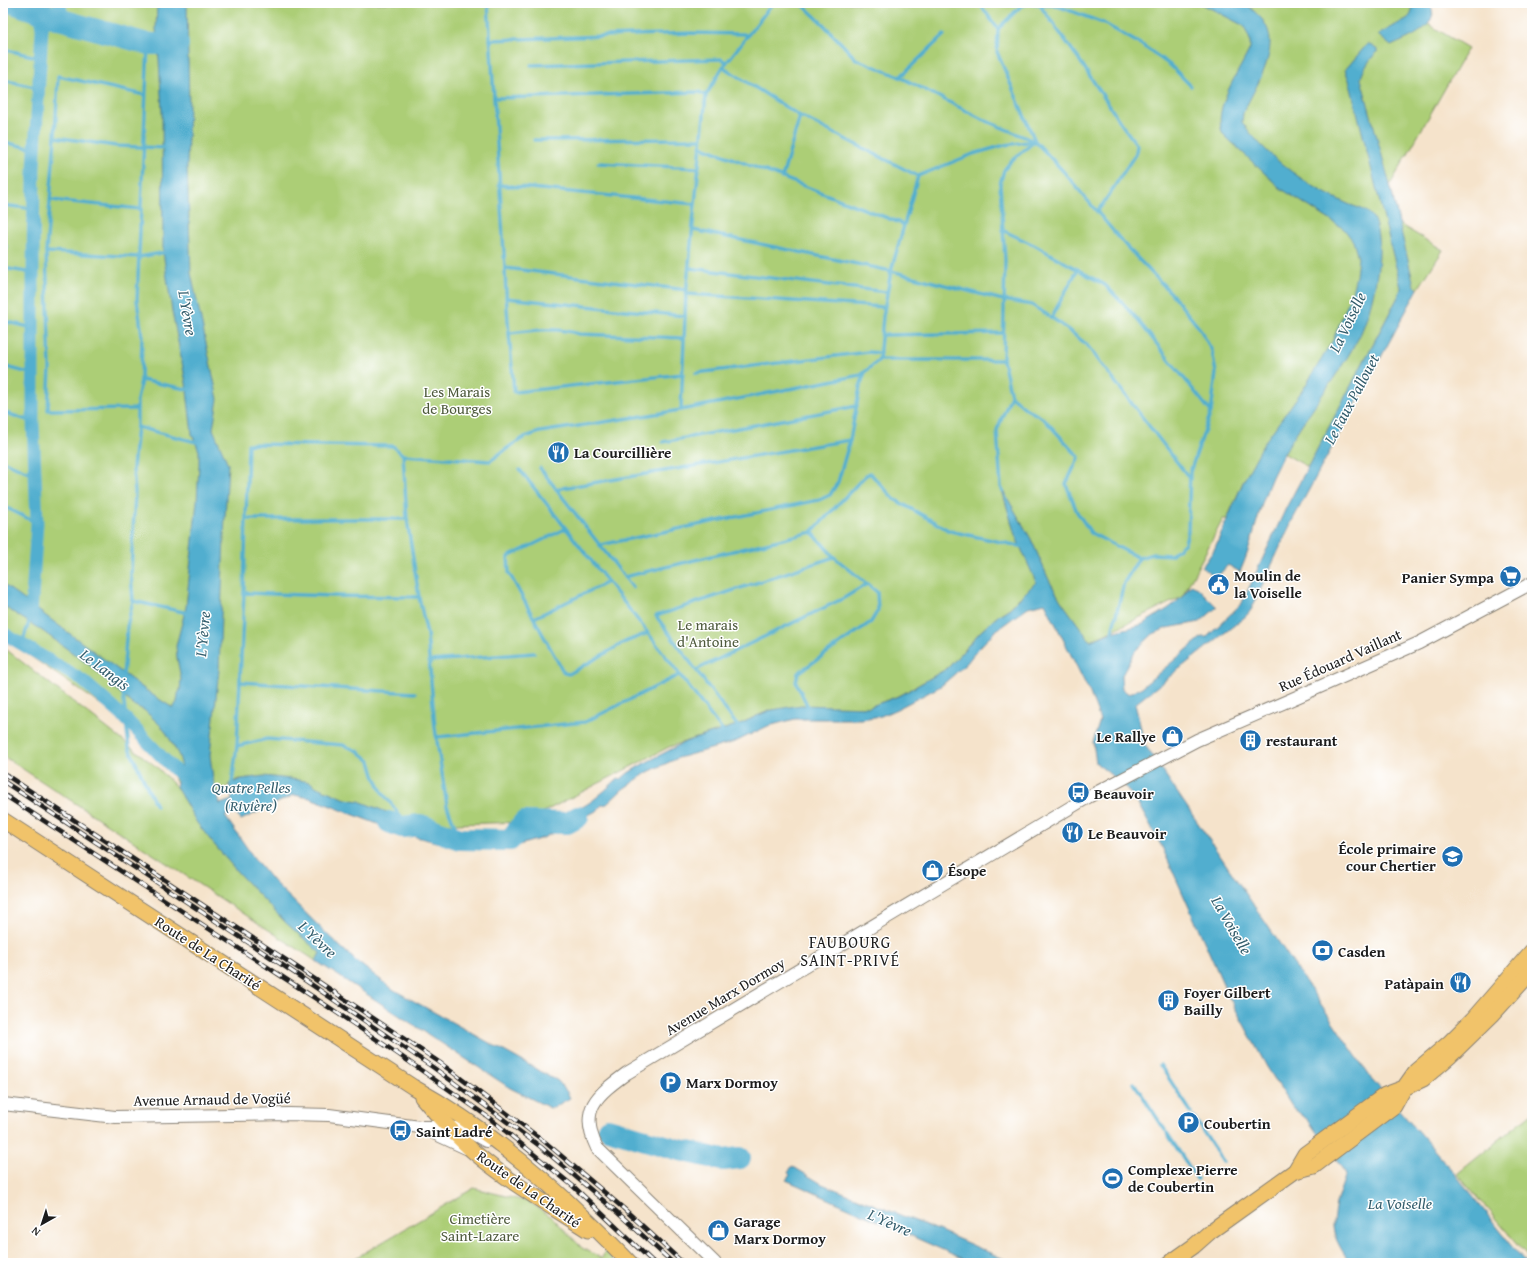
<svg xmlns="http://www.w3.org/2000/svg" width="1535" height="1266" font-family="'Gentium Book Plus',serif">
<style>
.green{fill:#acce76;stroke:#647549}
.water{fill:#51aecf;stroke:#366576}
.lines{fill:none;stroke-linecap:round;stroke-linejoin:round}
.stream{stroke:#51aecf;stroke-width:3.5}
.canal{stroke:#51aecf;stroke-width:13}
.river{stroke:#51aecf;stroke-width:22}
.minor-casing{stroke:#888074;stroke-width:14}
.major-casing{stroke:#888074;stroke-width:17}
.minor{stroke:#fff;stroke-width:12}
.major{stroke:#f1c36a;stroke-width:15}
.rail-casing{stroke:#1c1c1c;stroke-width:4.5}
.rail{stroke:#fff;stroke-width:3;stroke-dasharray:9;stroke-linecap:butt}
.labels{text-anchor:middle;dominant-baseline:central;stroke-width:3;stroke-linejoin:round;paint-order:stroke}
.park-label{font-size:15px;fill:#4e5a3c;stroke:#fff}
.poi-label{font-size:15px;font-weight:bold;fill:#1c1c1c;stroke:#fff;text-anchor:start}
.street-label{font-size:15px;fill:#1c1c1c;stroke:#fff}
.water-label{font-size:16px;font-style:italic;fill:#345e6d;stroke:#fff}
.neighbourhood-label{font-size:16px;letter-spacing:1px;fill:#1c1c1c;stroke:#fff}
</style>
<rect width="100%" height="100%" fill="#fff"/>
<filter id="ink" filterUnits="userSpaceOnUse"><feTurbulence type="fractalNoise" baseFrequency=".025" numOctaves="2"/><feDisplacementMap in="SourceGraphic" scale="8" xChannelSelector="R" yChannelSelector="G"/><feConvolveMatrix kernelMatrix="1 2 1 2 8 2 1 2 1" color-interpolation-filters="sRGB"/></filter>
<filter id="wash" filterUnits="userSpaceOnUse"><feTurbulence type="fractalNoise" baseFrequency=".012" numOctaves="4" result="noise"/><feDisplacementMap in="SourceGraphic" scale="16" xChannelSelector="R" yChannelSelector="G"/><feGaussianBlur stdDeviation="0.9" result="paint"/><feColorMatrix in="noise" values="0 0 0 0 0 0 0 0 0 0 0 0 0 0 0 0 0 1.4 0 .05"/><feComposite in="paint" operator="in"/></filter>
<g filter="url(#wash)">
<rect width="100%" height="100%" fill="#f5e3cb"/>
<g class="green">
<polygon points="3,3 1429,3 1433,14 1428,24 1468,48 1390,185 1399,224 1443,250 1418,289 1399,295 1308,467 1267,444 1244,480 1227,519 1223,519 1182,597 1080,646 1045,587 1019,598 1010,608 999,615 980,632 948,668 901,695 869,707 772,710 759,715 740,724 669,747 524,822 420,825 289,784 239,779 222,790 222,788 201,817 321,953 316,961 3,756 3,647 158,768 182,793 167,765 116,715 4,638 3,639"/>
<polygon points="1532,1113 1532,1261 1457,1174"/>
<polygon points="474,1188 529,1202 552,1217 582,1248 602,1258 605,1251 616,1263 347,1263"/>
</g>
<g class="water">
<path d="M157,3h30l2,104 -2,59 4,107 27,126 -5,30 15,35 -4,73 -5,133 -9,85 3,24 7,25 12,-4 -3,-16 13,-5 22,-3 35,4 11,2 7,5 29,12 13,2 68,27 61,4c21,13 85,-18 104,-31 9,-7 18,-15 26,-23l3,1 7,-6 15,-9 42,-22 55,-18 19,-9 13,-5 29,-5 68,2 32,-12 47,-27 32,-36 19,-17 11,-7 26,-26 -21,-47 -14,-48 30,52 18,41 12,21 29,40 22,-9 29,-7 28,-17 13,-11 9,-12 7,3 19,19 -17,15 -33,6 -14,6 -18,17 -14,26 1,12 7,5 13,-7 60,-50h5l35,-34 44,-95 113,-213 2,-7 -3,-13 -49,-195 -4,-10 23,-27 11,8c-7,4 -17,20 -18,28l29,106 24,100 4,4 -126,232 -41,89 -5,6 -111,88 10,41 226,333 80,91 75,94h-175c-7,-8 -18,-26 -18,-37 0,-18 7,-35 13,-52l-38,-54 -15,-12 -26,-41 -38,-70 -67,-150 -24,-43 -13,-18 -29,-23 -3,-21 7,-22 -10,-27 -45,-90 -17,4 -34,25 -16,17 -12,15 -25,22 -44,23 -16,7 -20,3h-66l-27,7 -33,16 -57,16 -30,14 -25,17 -16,15 -5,1 -6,6 -53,27 -31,9 -76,-5 -20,-5 -17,-8 -11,-1 -78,-30 -16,-3 -53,25 -7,-8 -9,4 29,42 19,23 58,57 25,23 38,29 164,91 9,11 3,6 -16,9 -4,1 -40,-20 -194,-127 4,-8 -34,-30 -46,-48 -28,-33 -15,-19 -21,-36 5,-24 -2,-7 -12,-22 -7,-9 -16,-15 -11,-5 -41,-38 -51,-37 -38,-24v-22l148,110 22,14 4,-6 1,-8 2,-4 1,-11 -4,-21 -1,-12 10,-39 11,-106 2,-36v-14l-7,-17 -6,-51 -14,-72 -9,-59 -1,-140 -3,-52 -3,-31z"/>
<path d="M1200,3c8,0 37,-2 43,0 5,2 11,8 15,12 29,27 -2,70 -15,98l-1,9c21,30 53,55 85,72 7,3 14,7 21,10 7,3 17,5 22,10 7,7 8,23 9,32 1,25 -9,71 -21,93 -26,48 -64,88 -86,138 -14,31 -18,64 -32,95l-12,-7 -12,13 -14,-11 12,-17 30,-70 20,-37 40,-55 29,-48 19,-48 4,-16 2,-18 -5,-17 -9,-12 -64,-41 -57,-54c-12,-25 17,-63 27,-86v-8l-6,-14z"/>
<path d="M1411,3h18c15,23 -23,36 -38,43l-13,-11 30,-17c5,-5 4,-9 3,-15z"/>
<polygon points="792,1166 822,1184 938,1230 1013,1263 972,1263 786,1180 790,1175 788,1173"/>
</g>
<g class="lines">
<g class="stream">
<path d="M488,3l17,265c1,42 6,83 9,124l169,-18"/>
<polyline points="801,3 824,25 856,59 900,77 984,120 1034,141"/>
<polyline points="979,3 998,29 997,52 1035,141 1063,171 1125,245 1171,293 1200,329 1212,351 1216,373 1211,412 1190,472 1188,531 1185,543 1171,555 1153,554 1139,558 1091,533 1077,512 1066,484 1079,457 1044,419 1025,408 1011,396"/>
<polyline points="1031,3 1039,4 1078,58 1122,125 1137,145 1136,153 1103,204 1097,211"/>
<polyline points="1039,4 1055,5 1103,23 1142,45 1170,65 1191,86"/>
<polyline points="998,29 1020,7 1029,3"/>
<polyline points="490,40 691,33 744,34 748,36"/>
<polyline points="3,49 41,58"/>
<polyline points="531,65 721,59 727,62"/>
<polyline points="723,67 800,116 918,176"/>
<polyline points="900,77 944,35"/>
<polyline points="3,80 39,88"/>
<polyline points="494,98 699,92 706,95"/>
<polyline points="55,137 116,146 166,148"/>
<polyline points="534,140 701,139"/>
<polyline points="3,142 35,149"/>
<polyline points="700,146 903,224"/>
<polyline points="598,163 698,168"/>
<polyline points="782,178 800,116"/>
<polyline points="499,185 695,204"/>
<polyline points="51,200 141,209"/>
<polyline points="3,205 34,209"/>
<polyline points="693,230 891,271 1003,300 1032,305 1058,322 1086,344 1190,479"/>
<polyline points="1002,230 1034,245 1105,285 1132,313 1211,412"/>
<polyline points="3,247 7,247"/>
<polyline points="46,252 139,257 167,252"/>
<polyline points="3,268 33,273"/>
<polyline points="505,268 687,290"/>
<polyline points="689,268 887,292"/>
<polyline points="686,294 884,307"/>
<polyline points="506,298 685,316"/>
<polyline points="1051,318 1078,269"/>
<polyline points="3,321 34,328"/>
<path d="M510,333c22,-3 48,-6 69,1l105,4"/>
<polyline points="882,335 1003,333"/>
<polyline points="879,360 883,317 891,271 918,176 973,154 1005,145 1034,141"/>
<polyline points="3,366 33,374"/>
<polyline points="696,373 868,352 880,353"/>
<polyline points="141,380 191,390"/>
<polyline points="137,409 48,410 50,368 46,252 55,137 58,76 145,95"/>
<polyline points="681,410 686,294 706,95 723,67 773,3"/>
<polyline points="3,412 33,422"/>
<polyline points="137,427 200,443"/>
<polyline points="663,442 857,406"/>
<polyline points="403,455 407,519 419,597 427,634 435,728 447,806 458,834"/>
<polyline points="3,461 35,475"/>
<polyline points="540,468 633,588"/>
<polyline points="520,470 648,633 724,733"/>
<polyline points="556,489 850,440"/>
<polyline points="1003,491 1001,487 997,430 1011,396 1003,360 1005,260 1000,184 1004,170 1011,161 1035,141"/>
<polyline points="3,506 37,523"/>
<polyline points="246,519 407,519"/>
<polyline points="565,529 508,557 509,573 564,673 569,674 625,642 648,633"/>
<polyline points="600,545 819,500 830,495 838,482 850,440 860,387 865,372"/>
<polyline points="624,577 812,532 865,476 870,473 894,499 950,531 1024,547"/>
<polyline points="244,593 248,444 393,446 403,455 490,461 512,445 525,437 540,432 681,410 861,375 879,360 1003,360"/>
<polyline points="133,601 188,613"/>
<polyline points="534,618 608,582"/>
<polyline points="1112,632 1124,583 1139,558"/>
<polyline points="22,644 30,619"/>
<polyline points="430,661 534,653"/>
<polyline points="696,670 844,598 867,584"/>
<polyline points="123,677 127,627 133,601 131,574 135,492 133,468 137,427 137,400 141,380 142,335 137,300 148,44"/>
<polyline points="240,682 415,693"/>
<polyline points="123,693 129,748 156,806"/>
<polyline points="809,709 796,682 798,673 871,622 878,610 877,592 834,557 812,532"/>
<polyline points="739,728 656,616 834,557"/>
<polyline points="437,737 585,722 679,675"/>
<polyline points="237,746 267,739 343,745 358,751 370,761 374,775 382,792 396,810 400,822"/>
<polyline points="233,787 232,783 237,746 244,593 334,596 419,597"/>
<polyline points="1160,1065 1191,1112"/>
<polyline points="1134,1083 1165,1130"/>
<polyline points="1193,1116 1223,1162"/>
<polyline points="1167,1133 1197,1179"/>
</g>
<g class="canal">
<polyline points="60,3 62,20"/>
<polyline points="31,614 37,523 33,422 33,273 34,168 42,29 38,3"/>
<polyline points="3,633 82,680 125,718 160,755 191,786"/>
</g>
<g class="river">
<polyline points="13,3 62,20 148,44 178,44"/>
<polyline points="389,822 402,827 420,825 460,839 510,840 524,822 567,823 578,817"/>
<polyline points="608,1129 676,1149 723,1160 740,1158"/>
</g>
</g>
</g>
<g filter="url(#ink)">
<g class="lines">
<defs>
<g id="minor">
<polyline points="3,1104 115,1117 289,1114 329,1115 420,1127 448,1127 462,1129 472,1133 486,1141"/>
<polyline points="425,1129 466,1148"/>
<path d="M715,1263l-118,-115c-19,-39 0,-53 30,-75l461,-276 109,-57 102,-44 120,-53 113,-60"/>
</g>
<g id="major">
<path d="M3,820l410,267c65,36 123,83 176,135 14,14 28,27 41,41"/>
<path d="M422,1097c16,19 33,38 52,55 35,30 75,53 114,78"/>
<polyline points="1295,1171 1305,1154 1385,1095 1404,1088 1416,1071 1449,1043 1473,1019 1532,951"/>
<polyline points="1170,1263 1194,1246 1211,1231 1295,1171 1314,1166 1394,1106 1404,1088 1423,1079 1450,1056 1492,1015 1532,971"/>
</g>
</defs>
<use href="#minor" class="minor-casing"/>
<use href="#major" class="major-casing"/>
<use href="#minor" class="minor"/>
<use href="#major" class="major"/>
<defs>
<g id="rail">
<polyline points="3,773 295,966 439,1062 545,1142 623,1208 683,1263"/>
<polyline points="3,781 293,972 434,1068 541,1147 618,1213 673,1263"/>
<polyline points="3,794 330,1008 398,1054 488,1117 573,1186 654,1263"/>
</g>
</defs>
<use href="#rail" class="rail-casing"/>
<use href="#rail" class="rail"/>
</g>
</g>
<defs>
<symbol id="restaurant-disc" viewBox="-11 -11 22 22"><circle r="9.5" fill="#1f6fb2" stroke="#fff"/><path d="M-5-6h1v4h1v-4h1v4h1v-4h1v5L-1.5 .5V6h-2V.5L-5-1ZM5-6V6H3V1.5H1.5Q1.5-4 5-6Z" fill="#fff"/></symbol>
<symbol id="supermarket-disc" viewBox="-11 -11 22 22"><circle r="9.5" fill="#1f6fb2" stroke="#fff"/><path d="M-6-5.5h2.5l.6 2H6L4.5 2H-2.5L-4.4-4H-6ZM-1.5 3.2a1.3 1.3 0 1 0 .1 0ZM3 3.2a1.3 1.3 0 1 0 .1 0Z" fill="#fff"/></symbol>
<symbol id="civic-disc" viewBox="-11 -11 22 22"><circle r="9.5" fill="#1f6fb2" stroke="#fff"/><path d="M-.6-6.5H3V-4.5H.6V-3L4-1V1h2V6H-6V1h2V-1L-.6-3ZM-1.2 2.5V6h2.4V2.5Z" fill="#fff"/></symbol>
<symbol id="shop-disc" viewBox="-11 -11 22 22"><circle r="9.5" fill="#1f6fb2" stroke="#fff"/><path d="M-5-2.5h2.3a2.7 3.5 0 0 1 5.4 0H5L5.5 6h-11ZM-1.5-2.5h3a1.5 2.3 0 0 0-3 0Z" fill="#fff"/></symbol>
<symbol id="building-disc" viewBox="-11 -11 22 22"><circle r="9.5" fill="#1f6fb2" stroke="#fff"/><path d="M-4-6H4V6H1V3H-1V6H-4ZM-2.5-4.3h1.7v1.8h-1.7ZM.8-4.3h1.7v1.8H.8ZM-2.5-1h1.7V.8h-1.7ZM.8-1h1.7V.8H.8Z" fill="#fff"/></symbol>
<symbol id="bus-disc" viewBox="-11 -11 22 22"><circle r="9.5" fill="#1f6fb2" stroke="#fff"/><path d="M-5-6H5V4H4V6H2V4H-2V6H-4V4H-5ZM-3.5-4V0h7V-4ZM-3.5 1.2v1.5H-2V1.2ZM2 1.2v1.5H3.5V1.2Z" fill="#fff"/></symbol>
<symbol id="school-disc" viewBox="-11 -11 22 22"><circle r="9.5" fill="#1f6fb2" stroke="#fff"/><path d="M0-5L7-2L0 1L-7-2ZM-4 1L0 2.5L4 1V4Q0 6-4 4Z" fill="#fff"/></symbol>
<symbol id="bank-disc" viewBox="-11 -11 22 22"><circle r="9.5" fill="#1f6fb2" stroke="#fff"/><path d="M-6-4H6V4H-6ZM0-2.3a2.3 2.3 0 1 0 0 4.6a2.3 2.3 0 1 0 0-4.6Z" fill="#fff"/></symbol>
<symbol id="parking-disc" viewBox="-11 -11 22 22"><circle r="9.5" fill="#1f6fb2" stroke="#fff"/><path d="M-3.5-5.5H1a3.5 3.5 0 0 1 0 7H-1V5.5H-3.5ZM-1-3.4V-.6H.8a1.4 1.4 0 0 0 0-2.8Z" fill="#fff"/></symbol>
<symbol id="stadium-disc" viewBox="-11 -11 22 22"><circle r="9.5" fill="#1f6fb2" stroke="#fff"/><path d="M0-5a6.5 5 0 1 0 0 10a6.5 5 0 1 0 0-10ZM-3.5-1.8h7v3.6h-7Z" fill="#fff"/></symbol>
</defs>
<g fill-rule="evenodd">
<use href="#restaurant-disc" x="546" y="440" width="25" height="25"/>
<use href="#supermarket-disc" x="1498" y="564" width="25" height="25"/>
<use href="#civic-disc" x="1206" y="572" width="25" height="25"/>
<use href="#shop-disc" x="1160" y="724" width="25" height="25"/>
<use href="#building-disc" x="1238" y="728" width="25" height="25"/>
<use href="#bus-disc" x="1066" y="780" width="25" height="25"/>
<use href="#restaurant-disc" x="1060" y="820" width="25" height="25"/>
<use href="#school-disc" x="1440" y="844" width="25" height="25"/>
<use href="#shop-disc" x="920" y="858" width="25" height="25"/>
<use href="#bank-disc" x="1310" y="938" width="25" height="25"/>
<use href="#restaurant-disc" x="1448" y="970" width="25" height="25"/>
<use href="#building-disc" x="1156" y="988" width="25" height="25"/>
<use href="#parking-disc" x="658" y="1070" width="25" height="25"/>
<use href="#parking-disc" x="1176" y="1110" width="25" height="25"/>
<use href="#bus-disc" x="388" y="1118" width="25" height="25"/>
<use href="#stadium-disc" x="1100" y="1166" width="25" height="25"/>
<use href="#shop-disc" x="706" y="1218" width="25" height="25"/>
</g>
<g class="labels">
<g class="park-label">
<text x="457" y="391">Les Marais<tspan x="457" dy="17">de Bourges</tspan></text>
<text x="708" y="624">Le marais<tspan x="708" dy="17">d'Antoine</tspan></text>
<text x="480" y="1218">Cimetière<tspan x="480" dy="17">Saint-Lazare</tspan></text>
</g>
<g class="poi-label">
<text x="574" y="452">La Courcillière</text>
<text x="1234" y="575">Moulin de<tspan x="1234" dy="17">la Voiselle</tspan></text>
<text x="1494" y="577" text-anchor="end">Panier Sympa</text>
<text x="1156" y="736" text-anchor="end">Le Rallye</text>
<text x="1266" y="740">restaurant</text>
<text x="1094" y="793">Beauvoir</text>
<text x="1088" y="833">Le Beauvoir</text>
<text x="1436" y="848" text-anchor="end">École primaire<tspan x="1436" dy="17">cour Chertier</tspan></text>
<text x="948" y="870">Ésope</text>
<text x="1338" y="951">Casden</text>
<text x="1444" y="983" text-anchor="end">Patàpain</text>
<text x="1184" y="992">Foyer Gilbert<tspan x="1184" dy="17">Bailly</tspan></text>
<text x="686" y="1082">Marx Dormoy</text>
<text x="1204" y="1123">Coubertin</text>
<text x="416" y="1131">Saint Ladré</text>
<text x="1128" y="1169">Complexe Pierre<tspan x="1128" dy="17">de Coubertin</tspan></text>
<text x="734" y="1221">Garage<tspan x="734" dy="17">Marx Dormoy</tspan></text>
</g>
<g class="street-label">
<text transform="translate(1340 660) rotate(-24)">Rue Édouard Vaillant</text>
<text transform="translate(208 953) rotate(33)">Route de La Charité</text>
<text transform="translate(725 996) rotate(-31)">Avenue Marx Dormoy</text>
<text transform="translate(212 1099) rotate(-1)">Avenue Arnaud de Vogüé</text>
<text transform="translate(529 1189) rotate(35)">Route de La Charité</text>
</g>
<g class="water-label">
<text transform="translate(188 313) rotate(80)">L'Yèvre</text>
<text transform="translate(1347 322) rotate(-64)">La Voiselle</text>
<text transform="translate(1351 399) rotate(-62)">Le Faux Pallouet</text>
<text transform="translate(202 634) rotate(-85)">L'Yèvre</text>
<text transform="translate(105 669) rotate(37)">Le Langis</text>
<text x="251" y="787">Quatre Pelles<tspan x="251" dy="18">(Rivière)</tspan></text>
<text transform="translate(1232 925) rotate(60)">La Voiselle</text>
<text transform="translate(318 939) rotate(43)">L'Yèvre</text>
<text x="1400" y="1203">La Voiselle</text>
<text transform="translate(890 1222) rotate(24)">L'Yèvre</text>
</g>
<g class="neighbourhood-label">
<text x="850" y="942">FAUBOURG<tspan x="850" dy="18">SAINT-PRIVÉ</tspan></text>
</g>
</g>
<rect width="1535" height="1266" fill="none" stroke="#fff" stroke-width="16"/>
<g transform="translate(42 1224) rotate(219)" stroke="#ffffff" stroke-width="3" paint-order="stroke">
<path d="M0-3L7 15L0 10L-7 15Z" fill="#1c1c1c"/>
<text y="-6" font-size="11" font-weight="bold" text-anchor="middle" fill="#1c1c1c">N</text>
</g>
</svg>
